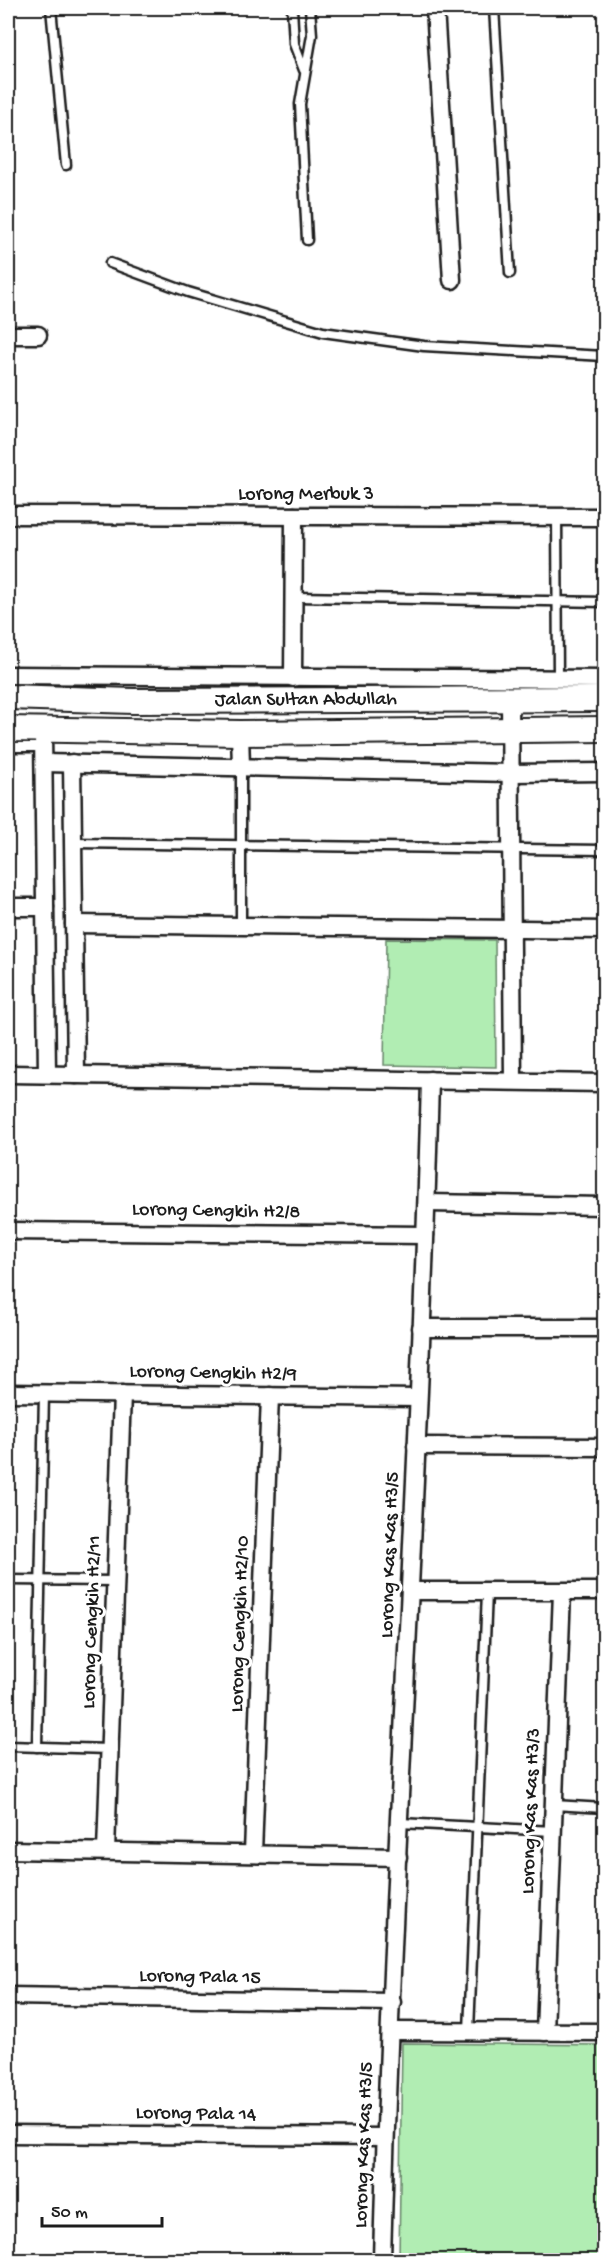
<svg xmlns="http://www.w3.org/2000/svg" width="612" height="2268" font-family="'Gochi Hand',sans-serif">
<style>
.green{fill:#b1edb3;stroke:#668468;stroke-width:1.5}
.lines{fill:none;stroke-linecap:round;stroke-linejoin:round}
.lane-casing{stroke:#1c1c1c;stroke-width:13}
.street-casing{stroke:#1c1c1c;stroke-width:21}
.secondary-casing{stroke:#1c1c1c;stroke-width:28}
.lane{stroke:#fff;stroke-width:8}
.street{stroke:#fff;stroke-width:16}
.secondary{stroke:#fff;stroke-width:24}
.labels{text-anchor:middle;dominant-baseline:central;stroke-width:6;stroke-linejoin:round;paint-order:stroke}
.street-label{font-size:20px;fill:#1c1c1c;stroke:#fff}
</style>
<rect width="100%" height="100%" fill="#fff"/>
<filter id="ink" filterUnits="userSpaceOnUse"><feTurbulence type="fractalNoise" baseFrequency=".0167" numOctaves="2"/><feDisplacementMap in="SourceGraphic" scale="12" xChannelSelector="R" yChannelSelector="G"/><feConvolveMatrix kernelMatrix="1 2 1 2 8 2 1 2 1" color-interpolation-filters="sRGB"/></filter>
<g filter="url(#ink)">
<g class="green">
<polygon points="386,939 495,940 496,1067 384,1065"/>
<polygon points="402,2043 604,2045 604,2260 399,2260"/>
</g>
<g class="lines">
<defs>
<g id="lane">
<polyline points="51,8 66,165"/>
<polyline points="292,8 294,44 304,70"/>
<polyline points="494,8 510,273"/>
<polyline points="307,240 300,104 312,35 310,8"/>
<polyline points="110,263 188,292 323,332 424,346 604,356"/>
<polyline points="557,516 558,679"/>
<polyline points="294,597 604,602"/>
<polyline points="8,747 44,747"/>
<polyline points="241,767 241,926"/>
<polyline points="73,843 604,850"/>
<polyline points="8,1580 116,1581"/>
<polyline points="8,1746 109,1749"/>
<polyline points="37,1747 44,1393"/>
<polyline points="554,1805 604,1808"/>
<polyline points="400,1823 553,1831"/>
<polyline points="469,2031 487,1592"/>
</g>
<g id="street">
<polyline points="435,8 452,280"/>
<polyline points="8,335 38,335"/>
<polyline points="8,515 604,517"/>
<polyline points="8,675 604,679"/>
<polyline points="293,678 294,516"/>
<polyline points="510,699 513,1081"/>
<polyline points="43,731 47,1074"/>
<polyline points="240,733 241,767"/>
<polyline points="44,763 511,773 604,772"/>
<polyline points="72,763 76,1075"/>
<polyline points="8,907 45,907"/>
<polyline points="74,924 604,930"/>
<polyline points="8,1074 604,1083"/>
<polyline points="427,1203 604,1206"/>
<polyline points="8,1231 425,1235"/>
<polyline points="421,1328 604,1328"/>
<polyline points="8,1393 418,1398"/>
<polyline points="416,1446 604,1447"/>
<polyline points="412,1591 604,1591"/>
<polyline points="8,1850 398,1857"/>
<polyline points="106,1851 122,1394"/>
<polyline points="253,1853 270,1396"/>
<polyline points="8,1996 392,2002"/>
<polyline points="391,2031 604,2032"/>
<polyline points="545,2032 562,1592"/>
<polyline points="8,2134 385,2137"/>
<path d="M382,2260c10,-393 38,-786 48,-1180"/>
</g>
<g id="secondary">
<path id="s1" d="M8,697l125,4 471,-2"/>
<polyline points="8,729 240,733 604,729"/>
</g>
</defs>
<use href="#lane" class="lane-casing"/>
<use href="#street" class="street-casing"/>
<use href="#secondary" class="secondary-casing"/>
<use href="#lane" class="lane"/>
<use href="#street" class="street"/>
<use href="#secondary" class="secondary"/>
</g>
</g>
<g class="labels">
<g class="street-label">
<text x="306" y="495">Lorong Merbuk 3</text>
<text stroke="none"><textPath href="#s1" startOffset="298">Jalan Sultan Abdullah</textPath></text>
<text transform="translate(216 1212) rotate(1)">Lorong Cengkih H2/8</text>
<text transform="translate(213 1374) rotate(1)">Lorong Cengkih H2/9</text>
<text transform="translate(391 1555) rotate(-88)">Lorong Kas Kas H3/5</text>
<text transform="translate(93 1622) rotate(-88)">Lorong Cengkih H2/11</text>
<text transform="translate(241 1624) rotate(-88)">Lorong Cengkih H2/10</text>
<text transform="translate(532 1811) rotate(-88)">Lorong Kas Kas H3/3</text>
<text transform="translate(200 1978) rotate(1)">Lorong Pala 15</text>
<text transform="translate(196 2115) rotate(1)">Lorong Pala 14</text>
<text transform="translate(365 2145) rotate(-88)">Lorong Kas Kas H3/5</text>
</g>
</g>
<rect width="612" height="2268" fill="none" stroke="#fff" stroke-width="30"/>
<rect x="15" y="15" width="582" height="2238" fill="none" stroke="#1c1c1c" stroke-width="2" filter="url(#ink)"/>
<path d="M42 2217v9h120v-9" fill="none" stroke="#1c1c1c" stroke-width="3"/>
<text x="51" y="2217" font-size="18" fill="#1c1c1c" stroke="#ffffff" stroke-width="4.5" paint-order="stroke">50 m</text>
</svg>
